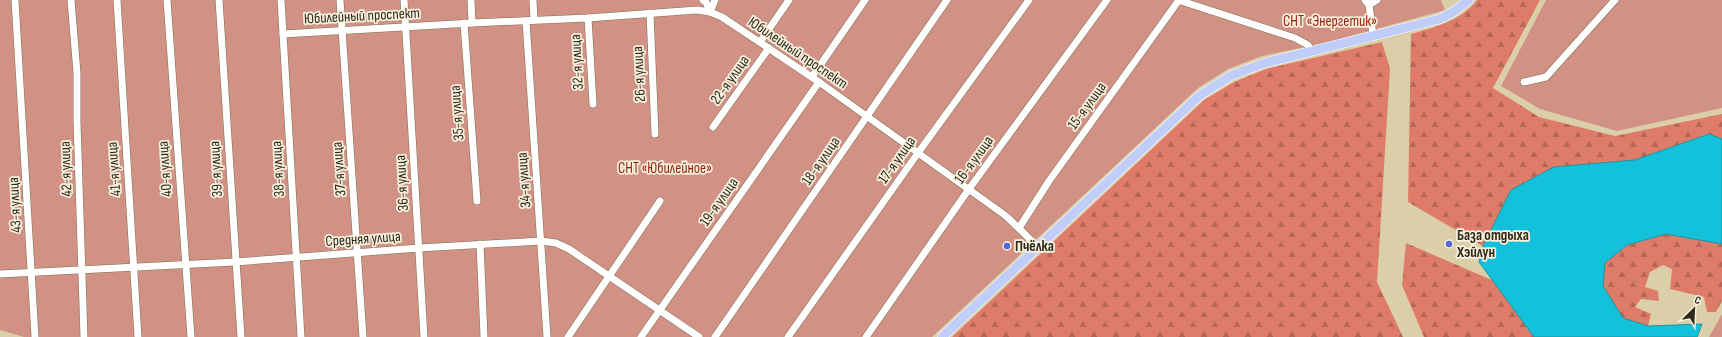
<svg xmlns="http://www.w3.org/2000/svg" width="1722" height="337" font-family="'Sofia Sans Condensed',sans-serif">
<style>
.forest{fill:url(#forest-firs)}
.garden{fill:#d19184}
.water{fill:#14c1da;stroke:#1c93a1}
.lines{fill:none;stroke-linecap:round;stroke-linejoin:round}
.minor-casing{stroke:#7b6f4e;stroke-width:8}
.major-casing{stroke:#fff;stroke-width:10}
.minor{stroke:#fff;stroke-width:7}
.major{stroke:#c1cdf9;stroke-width:9}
.poi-dot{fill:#5267dc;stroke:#f6f0dd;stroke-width:1.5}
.labels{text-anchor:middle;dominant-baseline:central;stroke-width:3.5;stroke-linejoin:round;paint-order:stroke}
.street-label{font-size:15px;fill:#2e291b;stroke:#f6f0dd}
.park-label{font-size:15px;fill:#97200d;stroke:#f6f0dd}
.poi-label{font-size:15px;font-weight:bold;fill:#2e291b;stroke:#f6f0dd;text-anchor:start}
</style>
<defs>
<pattern id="forest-firs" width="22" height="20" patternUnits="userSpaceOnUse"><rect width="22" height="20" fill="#df7c69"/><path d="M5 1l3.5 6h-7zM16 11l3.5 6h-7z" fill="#b56656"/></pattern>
</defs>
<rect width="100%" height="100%" fill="#dbcfaa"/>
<g class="forest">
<path d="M1477,0h63l-47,88 46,29 76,19 107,-22v25l-13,-5 -74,26 -81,7 -43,23 -28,56 -75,-44 3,-168c24,-7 50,-13 66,-34z"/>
<polygon points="1382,42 1390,69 1377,282 1403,337 952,337 1204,100 1234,82 1266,69"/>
<polygon points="1666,234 1722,244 1722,301 1716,312 1707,312 1704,297 1670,289 1672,269 1663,265 1650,272 1645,287 1658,291 1659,301 1641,299 1635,307 1651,314 1648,326 1622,318 1603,286 1605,263 1627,245"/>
<polygon points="1406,243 1494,281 1534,337 1424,337 1402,285"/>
</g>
<g class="garden">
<polygon points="0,0 1441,0 1445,10 1329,42 1262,56 1228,69 1198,88 932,337 24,337 0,330"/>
<polygon points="1546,0 1722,0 1722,108 1617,131 1540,109 1501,86"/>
<polygon points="1722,314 1722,337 1709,337"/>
</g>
<polygon class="water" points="1709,134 1722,139 1722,244 1666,234 1627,245 1605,263 1603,286 1623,318 1648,326 1702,324 1697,337 1534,337 1479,262 1483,246 1511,190 1554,167 1635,160"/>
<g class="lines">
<defs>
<g id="minor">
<polyline points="15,0 35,337"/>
<polyline points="71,0 77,73 77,122 84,337"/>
<polyline points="117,0 138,337"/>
<polyline points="167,0 191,337"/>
<polyline points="219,0 241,337"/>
<polyline points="281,0 301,337"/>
<polyline points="340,0 363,337"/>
<polyline points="404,0 424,337"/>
<polyline points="471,0 472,23"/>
<polyline points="533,0 534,20"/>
<polyline points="703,0 706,2 710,12"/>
<polyline points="1178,0 1295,38 1308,45 1311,51"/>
<polyline points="1365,0 1369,5 1373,35"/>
<polyline points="1369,5 1377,0"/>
<polyline points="710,12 715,0"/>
<polyline points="650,13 655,134"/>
<polyline points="588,18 593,104"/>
<polyline points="526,21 547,337"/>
<polyline points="464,23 477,201"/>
<polyline points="283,34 472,23 588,18 697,10 710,12 722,17 819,82 1006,216 1038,247"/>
<polyline points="760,42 789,0"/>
<polyline points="812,77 865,0"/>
<polyline points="1524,82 1546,77 1615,0"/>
<polyline points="713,127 769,48"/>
<polyline points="1019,228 1049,181 1179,0"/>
<polyline points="480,244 484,337"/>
<polyline points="0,274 235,262 419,248 541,241 556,243 569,249 699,337"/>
<polyline points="568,337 660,201"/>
<polyline points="641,337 819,82"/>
<polyline points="715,337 947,0"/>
<polyline points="788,337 918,153 1029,0"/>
<polyline points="866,337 969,189 1107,0"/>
</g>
<polyline id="major" points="942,337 1199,96 1232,75 1265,63 1440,19 1453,12 1469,0"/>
</defs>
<use href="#minor" class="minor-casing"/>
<use href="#major" class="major-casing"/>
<use href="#minor" class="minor"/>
<use href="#major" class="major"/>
</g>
<g class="poi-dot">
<circle cx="1449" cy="244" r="4"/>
<circle cx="1007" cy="246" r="4"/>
</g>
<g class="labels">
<g class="street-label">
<text transform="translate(362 16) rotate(-3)">Юбилейный проспект</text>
<text transform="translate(798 53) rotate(34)">Юбилейный проспект</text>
<text transform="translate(577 62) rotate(-93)">32-я улица</text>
<text transform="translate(639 74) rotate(-93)">26-я улица</text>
<text transform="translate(730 80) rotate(-55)">22-я улица</text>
<text transform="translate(1087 106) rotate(-54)">15-я улица</text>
<text transform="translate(457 113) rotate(-94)">35-я улица</text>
<text transform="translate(897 160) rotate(-55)">17-я улица</text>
<text transform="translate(974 160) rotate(-54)">16-я улица</text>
<text transform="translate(821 161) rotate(-55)">18-я улица</text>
<text transform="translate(66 169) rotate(-92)">42-я улица</text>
<text transform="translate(114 169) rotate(-94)">41-я улица</text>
<text transform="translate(165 169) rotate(-94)">40-я улица</text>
<text transform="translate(216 169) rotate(-93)">39-я улица</text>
<text transform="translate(278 169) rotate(-93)">38-я улица</text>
<text transform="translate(339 169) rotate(-94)">37-я улица</text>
<text transform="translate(524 180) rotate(-94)">34-я улица</text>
<text transform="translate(402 183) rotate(-93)">36-я улица</text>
<text transform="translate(719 202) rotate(-55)">19-я улица</text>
<text transform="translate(15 205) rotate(-93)">43-я улица</text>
<text transform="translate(363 239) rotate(-4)">Средняя улица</text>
</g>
<g class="park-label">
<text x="1330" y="21">СНТ «Энергетик»</text>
<text x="665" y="168">СНТ «Юбилейное»</text>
</g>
<g class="poi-label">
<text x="1457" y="235">База отдыха<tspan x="1457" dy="17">Хэйлун</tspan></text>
<text x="1015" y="246">Пчёлка</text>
</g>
</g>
<g transform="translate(1694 309) rotate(24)" stroke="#f6f0dd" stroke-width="3" paint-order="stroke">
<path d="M0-3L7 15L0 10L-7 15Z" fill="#2e291b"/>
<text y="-6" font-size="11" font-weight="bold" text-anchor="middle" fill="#2e291b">С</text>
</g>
</svg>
